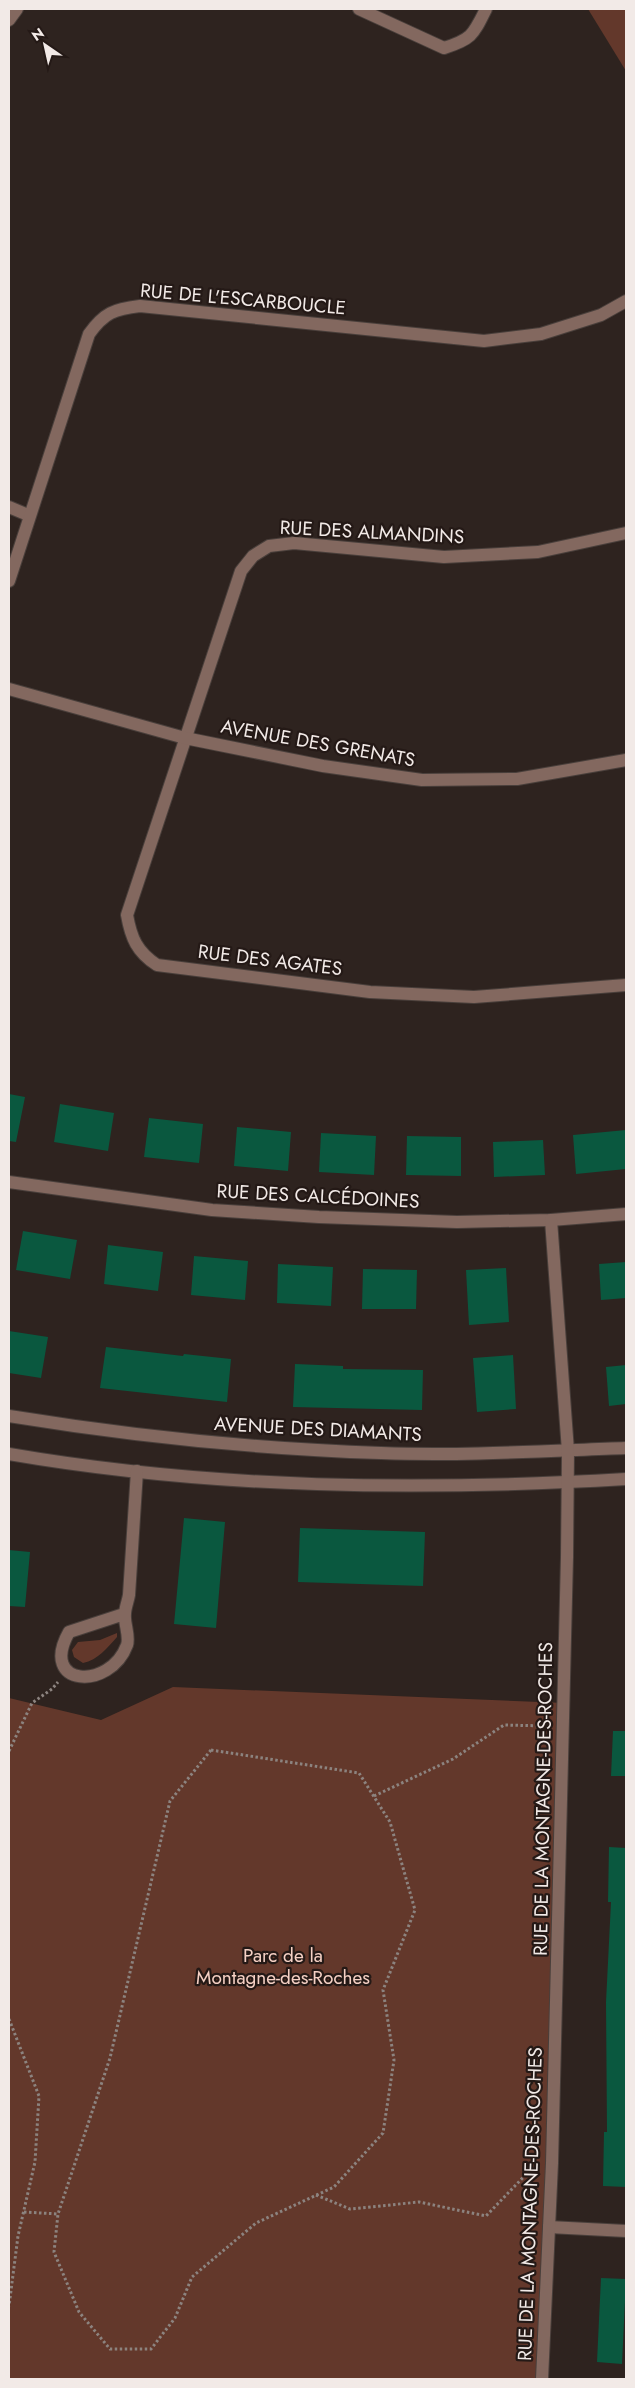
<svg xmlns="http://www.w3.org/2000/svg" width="635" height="2388" font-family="Jost,sans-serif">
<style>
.green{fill:#63382b}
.building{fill:#0a583f}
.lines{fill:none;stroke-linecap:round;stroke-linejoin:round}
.minor-casing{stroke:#493f3b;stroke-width:14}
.path{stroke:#8c837f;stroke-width:3;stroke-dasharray:2.5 2.5;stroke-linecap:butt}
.minor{stroke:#83685f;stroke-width:12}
.labels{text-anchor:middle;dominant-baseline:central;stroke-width:4.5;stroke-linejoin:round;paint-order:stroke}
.street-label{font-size:19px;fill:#f2eae7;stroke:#241916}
.park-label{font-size:19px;fill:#f5d0c4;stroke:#241916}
</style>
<rect width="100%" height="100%" fill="#2e231f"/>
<g class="green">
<polygon points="588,9 626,9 626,71"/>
<path d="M117,1633v4c-10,11 -19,23 -34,26l-9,-6 -2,-7 6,-8 22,-2z"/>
<polygon points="173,1687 565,1703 542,2379 9,2379 9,1698 101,1720"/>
</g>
<g class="building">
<polygon points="9,1094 25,1097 16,1142 9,1141"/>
<polygon points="60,1104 114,1113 108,1151 54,1142"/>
<polygon points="149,1118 203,1124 199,1163 144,1157"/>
<polygon points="237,1127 291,1132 288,1171 234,1166"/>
<polygon points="626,1130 626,1169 576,1174 573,1135"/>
<polygon points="321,1133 376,1136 374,1175 319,1172"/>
<polygon points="407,1136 461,1137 461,1176 406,1175"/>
<polygon points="543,1140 545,1175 494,1177 493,1142"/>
<polygon points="23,1231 77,1240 70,1279 16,1270"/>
<polygon points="108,1245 163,1252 158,1291 104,1284"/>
<polygon points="194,1256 248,1261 245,1300 191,1295"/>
<polygon points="626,1262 626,1298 601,1300 599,1264"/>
<polygon points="278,1264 333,1267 331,1306 277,1303"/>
<polygon points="506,1268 509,1322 469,1325 466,1270"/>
<polygon points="363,1269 417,1270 416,1309 362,1309"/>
<polygon points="9,1331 48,1337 41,1378 9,1373"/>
<polygon points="106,1347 183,1356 184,1354 231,1359 227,1402 100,1388"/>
<polygon points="513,1355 516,1409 477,1412 473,1358"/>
<polygon points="295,1364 343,1366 343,1369 423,1370 422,1410 293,1407"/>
<polygon points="626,1365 626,1404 609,1406 606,1367"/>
<polygon points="184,1518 225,1522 216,1628 174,1624"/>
<polygon points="300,1528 425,1532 423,1586 298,1582"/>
<polygon points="9,1550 30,1552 25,1607 9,1606"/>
<polygon points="613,1731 626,1731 626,1776 611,1776"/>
<polygon points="609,1847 626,1848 626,2187 603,2186 604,2132 607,2132 606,2002 611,1902 608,1902"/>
<polygon points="601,2278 626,2279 622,2364 597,2362"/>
</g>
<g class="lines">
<defs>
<g id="minor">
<path d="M359,9l85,39c28,-9 29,-13 42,-39"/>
<polyline points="9,20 17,9"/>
<polyline points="9,507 28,515"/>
<path d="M626,533l-88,19 -94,5 -150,-14 -25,3 -16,10 -12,15 -114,344c4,23 10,37 30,50l213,27 104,5 152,-12"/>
<path d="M9,581l80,-247c15,-21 25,-25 51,-28l344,35 57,-7 60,-19 25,-14"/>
<polyline points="9,689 185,738 323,766 422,780 517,779 626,760"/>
<polyline points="9,1182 212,1210 319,1217 457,1222 551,1220 626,1214"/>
<path d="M9,1416c123,20 247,33 372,37 82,3 163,-2 245,-5"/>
<path d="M9,1454c203,35 412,37 617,25"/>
<path d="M124,1614l-55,18c-31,55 41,59 58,13 3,-9 -3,-21 -2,-31 0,-6 3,-13 4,-19l8,-124"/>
<polyline points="549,2227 626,2231"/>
<polyline points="542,2379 552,2163 567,1557 568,1451 551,1220"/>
</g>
</defs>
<use href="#minor" class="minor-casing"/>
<g class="path">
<polygon points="211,1750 359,1773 390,1822 415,1910 383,1990 394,2060 383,2133 334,2187 256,2223 192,2277 175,2318 151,2349 110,2349 79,2312 54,2252 58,2214 110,2058 170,1801"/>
<polyline points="9,1751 32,1703 52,1689 58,1682"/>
<polyline points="374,1796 453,1759 504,1725 547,1726"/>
<polyline points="9,2019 39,2096 35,2162 18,2236 9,2306"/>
<polyline points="316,2195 350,2209 419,2202 486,2216 536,2164"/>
<polyline points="24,2212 58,2214"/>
</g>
<use href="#minor" class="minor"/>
</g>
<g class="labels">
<g class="street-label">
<text transform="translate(243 299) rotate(5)">RUE DE L'ESCARBOUCLE</text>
<text transform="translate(372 532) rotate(3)">RUE DES ALMANDINS</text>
<text transform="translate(318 743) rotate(10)">AVENUE DES GRENATS</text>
<text transform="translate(270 960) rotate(7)">RUE DES AGATES</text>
<text transform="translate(318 1196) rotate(3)">RUE DES CALCÉDOINES</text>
<text transform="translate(318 1429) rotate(3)">AVENUE DES DIAMANTS</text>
<text transform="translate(543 1799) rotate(-89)">RUE DE LA MONTAGNE-DES-ROCHES</text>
<text transform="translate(530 2204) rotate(-88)">RUE DE LA MONTAGNE-DES-ROCHES</text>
</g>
<g class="park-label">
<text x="283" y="1955">Parc de la<tspan x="283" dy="22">Montagne-des-Roches</tspan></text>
</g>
</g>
<rect width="635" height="2388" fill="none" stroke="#f2eae7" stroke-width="20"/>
<g transform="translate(45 45) rotate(326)" stroke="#241916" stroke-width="4" paint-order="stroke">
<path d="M0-4L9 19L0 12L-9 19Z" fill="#f2eae7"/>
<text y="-8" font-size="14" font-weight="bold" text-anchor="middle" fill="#f2eae7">N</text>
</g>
</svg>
